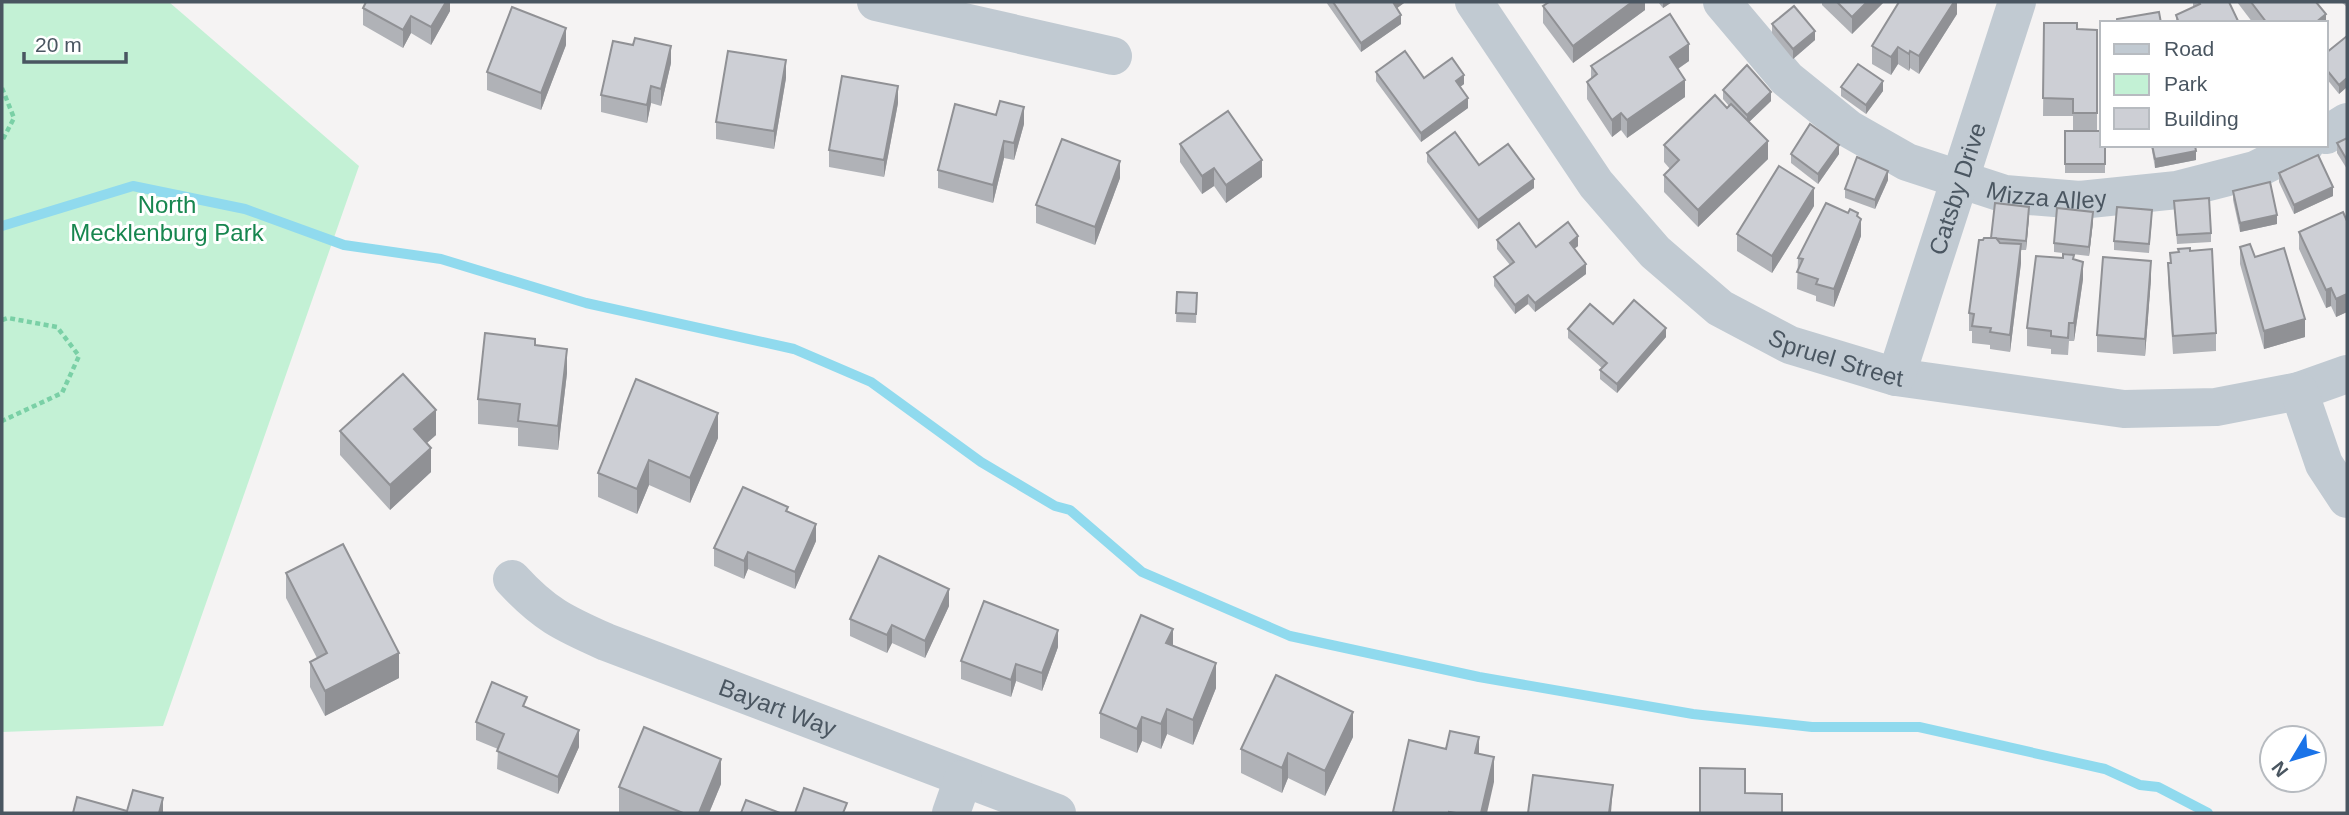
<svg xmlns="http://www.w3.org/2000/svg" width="2349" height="815" font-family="Arial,sans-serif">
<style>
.green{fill:#c3f1d5}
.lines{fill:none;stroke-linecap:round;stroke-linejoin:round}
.stream{stroke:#90daee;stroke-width:10}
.path{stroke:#7ad0a6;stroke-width:4.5;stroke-dasharray:5 3.5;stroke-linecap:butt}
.minor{stroke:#c1cad2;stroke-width:38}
.wall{fill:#b0b2b7}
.shaded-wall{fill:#909195}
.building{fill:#cdcfd5;stroke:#909195;stroke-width:2}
.labels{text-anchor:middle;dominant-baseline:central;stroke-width:6;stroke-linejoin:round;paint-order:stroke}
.street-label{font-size:24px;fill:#4a5661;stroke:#fff}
.park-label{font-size:24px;fill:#17864f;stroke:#fff}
</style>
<rect width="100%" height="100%" fill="#f5f3f3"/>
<polygon class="green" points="2,2 169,2 359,166 163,726 2,732"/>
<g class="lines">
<polyline class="stream" points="2,226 133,186 245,209 344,245 441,259 586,303 794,349 871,382 981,462 1055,506 1070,510 1142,572 1290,636 1479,677 1693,714 1812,727 1919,727 2105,769 2140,785 2158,787 2208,813"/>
<g class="path">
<polyline points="2,88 14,118 2,141"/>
<polyline points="2,320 8,318 57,327 79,356 62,393 2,421"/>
</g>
<g class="minor">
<polyline points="876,2 1113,56"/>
<path id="s1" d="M1474,2l122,182 59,68 65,56 70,37 106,32 228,32 92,-2 83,-16 48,-17"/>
<path id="s2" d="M1722,2l65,77 62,50 58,33 98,32 75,6 97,-10 78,-20 50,-25"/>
<polyline points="2326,135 2347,122"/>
<path id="s3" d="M1896,377l121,-375"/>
<polyline points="2299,391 2324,464 2347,499"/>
<path id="s4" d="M512,579c32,35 51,44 94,63l451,171"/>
<polyline points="951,813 963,779"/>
</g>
</g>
<g class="wall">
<polygon points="450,2 450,11 431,45 411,33 403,48 363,25 363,8"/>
<polygon points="1326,2 1404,2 1404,3 1397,8 1401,24 1361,52"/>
<polygon points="1645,2 1645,10 1573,63 1543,23 1543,6"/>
<polygon points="1658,2 1672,2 1663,8"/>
<polygon points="1822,2 1884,2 1852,34 1822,5"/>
<polygon points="1957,2 1957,14 1919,74 1910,68 1909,71 1898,64 1891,75 1872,64 1872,46"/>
<polygon points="2193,2 2229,2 2239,23 2176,23 2176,15 2193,7"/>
<polygon points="2237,2 2316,2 2326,23 2253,23"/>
<polygon points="2341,2 2347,2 2347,7"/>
<polygon points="2044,23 2077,29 2097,30 2097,130 2073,130 2073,116 2043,116"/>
<polygon points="1772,24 1815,40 1793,59 1772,33"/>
<polygon points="2347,36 2347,87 2339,94 2326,78 2326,53"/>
<polygon points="566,45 541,110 487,90 487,72"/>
<polygon points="1689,61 1678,69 1685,97 1627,138 1621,130 1612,137 1587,99 1587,82 1591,79 1591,66"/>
<polygon points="671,63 661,106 651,103 647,123 601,112 601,95"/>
<polygon points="1376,72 1464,84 1460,87 1468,108 1421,142 1376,81"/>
<polygon points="786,78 774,149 716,139 716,122"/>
<polygon points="1841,87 1883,91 1866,114 1841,96"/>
<polygon points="1723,90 1771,101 1749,122 1768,159 1698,227 1664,192 1664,175 1670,169 1664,162 1664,145 1727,108 1729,106 1723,99"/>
<polygon points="898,103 884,177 829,167 829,150"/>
<polygon points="1024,124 1014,160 1004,158 993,203 938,188 938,170"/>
<polygon points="2065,131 2105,145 2105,173 2065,173"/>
<polygon points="2347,138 2347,169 2337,153 2337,143"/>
<polygon points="1180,144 1262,177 1226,203 1214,186 1202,194 1180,162"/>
<polygon points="2151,145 2195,145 2196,160 2155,168"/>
<polygon points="1427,153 1479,165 1534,188 1478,229 1427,162"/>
<polygon points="1791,154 1839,154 1818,184 1791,163"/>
<polygon points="2279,173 2333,196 2294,214 2279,182"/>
<polygon points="1120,178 1095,245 1036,223 1036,205"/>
<polygon points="1888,180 1875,209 1845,198 1845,189"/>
<polygon points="2233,191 2277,224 2240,232 2233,200"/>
<polygon points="2174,201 2211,233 2211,242 2177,244"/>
<polygon points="1814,206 1772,273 1737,251 1737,234"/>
<polygon points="1848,213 1858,217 1861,236 1834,307 1816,301 1816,296 1797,289 1798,258"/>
<polygon points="2029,217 2026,250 2021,250 2021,263 2010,352 1990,349 1990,345 1972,343 1972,331 1969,331 1969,313 1983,240 1991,238"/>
<polygon points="2152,219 2149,253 2114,250 2114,241"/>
<polygon points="2347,221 2347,312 2336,317 2331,306 2326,308 2299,249 2299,232"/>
<polygon points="2093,222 2089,256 2054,252 2054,243"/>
<polygon points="1497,240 1536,247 1578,246 1574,249 1586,274 1535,312 1528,304 1515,314 1494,286 1494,277 1510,265 1497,249"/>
<polygon points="2240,247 2255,257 2305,337 2264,349 2240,264"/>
<polygon points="2190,251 2216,333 2216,351 2173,354 2168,280 2168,263 2170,263 2170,253"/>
<polygon points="2074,259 2083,279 2074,341 2069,341 2068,355 2051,354 2051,349 2027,346 2027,328"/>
<polygon points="2151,279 2145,356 2097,352 2097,335"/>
<polygon points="1177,292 1197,293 1196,323 1176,322"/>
<polygon points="1613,324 1666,337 1617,393 1600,379 1600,370 1602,368 1568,338 1568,329"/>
<polygon points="535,345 567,373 558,450 518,446 518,428 478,424 478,399"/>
<polygon points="340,431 436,435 427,443 431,472 390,510 340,455"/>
<polygon points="718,438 690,503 649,485 637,514 598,497 598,473"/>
<polygon points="788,512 816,541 795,589 748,569 744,579 714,566 714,548"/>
<polygon points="286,573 399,678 325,716 310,687 310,662 317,658 286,598"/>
<polygon points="949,606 925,658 892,643 887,653 850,636 850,619"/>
<polygon points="1173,645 1216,688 1193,745 1167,734 1161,749 1142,741 1137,753 1100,738 1100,713"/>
<polygon points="1058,647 1042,691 1016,681 1011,697 961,679 961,661"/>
<polygon points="527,708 579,747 558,794 497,769 498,749 476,740 476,722"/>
<polygon points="1353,737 1325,796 1288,778 1282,793 1241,773 1241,749"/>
<polygon points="721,784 709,813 622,813 619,812 619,787"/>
</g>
<g class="shaded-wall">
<polygon points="446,2 450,2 450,11 431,45 431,27"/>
<polygon points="1393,2 1404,2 1404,3 1393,11"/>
<polygon points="1632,2 1645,2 1645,10 1573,63 1573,46"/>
<polygon points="1663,2 1672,2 1663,8"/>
<polygon points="1867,2 1884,2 1852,34 1852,17"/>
<polygon points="1954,2 1957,2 1957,14 1919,74 1919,56"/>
<polygon points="2326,14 2326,23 2315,23"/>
<polygon points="1401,15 1401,24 1361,52 1361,43"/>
<polygon points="411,16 411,33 403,48 403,30"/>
<polygon points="566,28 566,45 541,110 541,93"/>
<polygon points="1815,31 1815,40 1793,59 1793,49"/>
<polygon points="1689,44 1689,61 1670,74 1670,57"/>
<polygon points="671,46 671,63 661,106 661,89"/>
<polygon points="1898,47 1898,64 1891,75 1891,57"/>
<polygon points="1910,51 1910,68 1909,71 1909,54"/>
<polygon points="786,60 786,78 774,149 774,131"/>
<polygon points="1464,75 1464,84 1456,90 1456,81"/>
<polygon points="2347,78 2347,87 2339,94 2339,85"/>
<polygon points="1685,80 1685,97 1627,138 1627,120"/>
<polygon points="1883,81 1883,91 1866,114 1866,105"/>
<polygon points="651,86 651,103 647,123 647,105"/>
<polygon points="898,86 898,103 884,177 884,160"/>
<polygon points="1771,92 1771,101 1747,124 1747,115"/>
<polygon points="1468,98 1468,108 1421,142 1421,133"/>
<polygon points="1024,107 1024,124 1014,160 1014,143"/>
<polygon points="1621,113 1621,130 1612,137 1612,120"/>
<polygon points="1004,141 1004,158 993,203 993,185"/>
<polygon points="1768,141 1768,159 1698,227 1698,210"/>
<polygon points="1839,145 1839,154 1818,184 1818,174"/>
<polygon points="2196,151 2196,160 2155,168 2155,159"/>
<polygon points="1262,160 1262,177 1226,203 1226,185"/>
<polygon points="1120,161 1120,178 1095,245 1095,227"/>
<polygon points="1214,168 1214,186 1202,194 1202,176"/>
<polygon points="1888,171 1888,180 1875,209 1875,200"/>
<polygon points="1534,179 1534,188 1478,229 1478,220"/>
<polygon points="2333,187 2333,196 2294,214 2294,205"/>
<polygon points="1814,188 1814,206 1772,273 1772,256"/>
<polygon points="2029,207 2029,217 2026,250 2026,241"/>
<polygon points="2093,212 2093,222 2089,256 2089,247"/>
<polygon points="1858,213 1858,228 1861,219 1861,236 1834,307 1834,289"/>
<polygon points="2277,215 2277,224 2240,232 2240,223"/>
<polygon points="1578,236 1578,246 1570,252 1570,243"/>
<polygon points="2021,246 2021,263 2010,352 2010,335"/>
<polygon points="2151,261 2151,279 2145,356 2145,339"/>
<polygon points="2083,262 2083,279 2074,341 2074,323"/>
<polygon points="1586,264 1586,274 1535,312 1535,303"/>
<polygon points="2331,288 2331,306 2326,308 2326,290"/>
<polygon points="2347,294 2347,312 2336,317 2336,299"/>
<polygon points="1528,295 1528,304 1515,314 1515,305"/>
<polygon points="2305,319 2305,337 2264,349 2264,331"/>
<polygon points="1666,328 1666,337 1617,393 1617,384"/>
<polygon points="567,349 567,373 558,450 558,426"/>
<polygon points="436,410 436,435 414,454 414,429"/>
<polygon points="718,413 718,438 690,503 690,478"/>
<polygon points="431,448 431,472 390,510 390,485"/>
<polygon points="649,460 649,485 637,514 637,489"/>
<polygon points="816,524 816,541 795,589 795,572"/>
<polygon points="748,552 748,569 744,579 744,561"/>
<polygon points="949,589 949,606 925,658 925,641"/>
<polygon points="892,625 892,643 887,653 887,635"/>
<polygon points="1173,629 1173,653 1166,643"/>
<polygon points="1058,630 1058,647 1042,691 1042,673"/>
<polygon points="399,653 399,678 325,716 325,691"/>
<polygon points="1216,663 1216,688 1193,745 1193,720"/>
<polygon points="1016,664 1016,681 1011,697 1011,680"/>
<polygon points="1167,709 1167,734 1161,749 1161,724"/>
<polygon points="1353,712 1353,737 1325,796 1325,771"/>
<polygon points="1142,717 1142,741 1137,753 1137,729"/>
<polygon points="579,730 579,747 558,794 558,777"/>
<polygon points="1479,737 1479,762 1475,753"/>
<polygon points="1288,753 1288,778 1282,793 1282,768"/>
<polygon points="1494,757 1494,782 1487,813 1481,813"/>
<polygon points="721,759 721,784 709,813 699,813"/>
<polygon points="1613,785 1611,813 1609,813"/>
<polygon points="163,798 163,813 159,813"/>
</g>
<g class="building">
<polygon points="366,2 446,2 431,27 411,16 403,30 363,8"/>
<polygon points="1333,2 1393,2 1401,15 1361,43"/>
<polygon points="1549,2 1632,2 1573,46 1543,6"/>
<polygon points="1837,2 1867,2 1852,17"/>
<polygon points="1899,2 1954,2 1919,56 1910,51 1909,54 1898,47 1891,57 1872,46"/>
<polygon points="2199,2 2229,2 2239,23 2179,23 2176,15 2200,4"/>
<polygon points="2251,2 2316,2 2326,14 2315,23 2267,23"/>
<polygon points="1794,6 1815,31 1793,49 1772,24"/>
<polygon points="512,7 566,28 541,93 487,72"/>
<polygon points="2159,12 2161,23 2117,23 2117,19"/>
<polygon points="1670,14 1689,44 1670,57 1685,80 1627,120 1621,113 1612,120 1587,82 1597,74 1591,66"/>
<polygon points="2044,23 2077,23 2077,29 2097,30 2097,113 2073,113 2073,99 2043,98"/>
<polygon points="2347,36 2347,78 2339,85 2326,69 2326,53"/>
<polygon points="635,38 671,46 661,89 651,86 647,105 601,95 613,41 633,45"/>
<polygon points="728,51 786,60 774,131 716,122"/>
<polygon points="1405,51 1424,78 1452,58 1464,75 1456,81 1468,98 1421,133 1376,72"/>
<polygon points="1858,64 1883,81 1866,105 1841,87"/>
<polygon points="1747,65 1771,92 1747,115 1723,90"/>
<polygon points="842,76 898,86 884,160 829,150"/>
<polygon points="1715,95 1727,108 1731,104 1768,141 1698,210 1664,175 1679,160 1664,145"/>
<polygon points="1000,101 1024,107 1014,143 1004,141 993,185 938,170 955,104 996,115"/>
<polygon points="1228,111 1262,160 1226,185 1214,168 1202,176 1180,144"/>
<polygon points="1810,124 1839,145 1818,174 1791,154"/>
<polygon points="2065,131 2102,131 2102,145 2105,145 2105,164 2065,164"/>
<polygon points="1455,132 1479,165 1508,144 1534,179 1478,220 1427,153"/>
<polygon points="2347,138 2347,160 2337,143"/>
<polygon points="1062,139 1120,161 1095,227 1036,205"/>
<polygon points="2152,145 2195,145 2196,151 2155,159"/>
<polygon points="2318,155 2333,187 2294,205 2279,173"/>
<polygon points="1857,157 1888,171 1875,200 1845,189"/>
<polygon points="1779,166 1814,188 1772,256 1737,234"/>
<polygon points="2270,182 2277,215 2240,223 2233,191"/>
<polygon points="2209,198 2211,233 2177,235 2174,201"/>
<polygon points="1826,203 1848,213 1850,209 1858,213 1857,216 1861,219 1834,289 1816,284 1818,279 1797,272 1803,259 1798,258"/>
<polygon points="1995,203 2029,207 2026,241 1991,238"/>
<polygon points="2117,207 2152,210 2149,244 2114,241"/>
<polygon points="2057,208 2093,212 2089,247 2054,243"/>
<polygon points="2343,212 2347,221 2347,294 2336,299 2331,288 2326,290 2299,232"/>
<polygon points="1568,222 1578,236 1570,243 1586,264 1535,303 1528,295 1515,305 1494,277 1514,262 1497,240 1519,223 1536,247"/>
<polygon points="1984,238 1996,238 2000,243 2021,244 2010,335 1990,332 1991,328 1972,326 1974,314 1969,313 1979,240 1983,240"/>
<polygon points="2250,244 2255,257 2284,248 2305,319 2264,331 2240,247"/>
<polygon points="2190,248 2190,251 2212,249 2216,333 2173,336 2168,263 2171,263 2170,253 2179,252 2178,249"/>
<polygon points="2063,254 2074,255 2073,259 2083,262 2074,323 2069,323 2068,338 2051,336 2051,331 2027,328 2036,256 2063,258"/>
<polygon points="2103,257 2151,261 2145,339 2097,335"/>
<polygon points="1177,292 1197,293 1196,314 1176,313"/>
<polygon points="1634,300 1666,328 1617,384 1600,370 1607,363 1568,329 1590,304 1613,324"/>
<polygon points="485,333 535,339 535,345 567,349 558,426 518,421 520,404 478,399"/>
<polygon points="403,374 436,410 414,429 431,448 390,485 340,431"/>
<polygon points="636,379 718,413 690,478 649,460 637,489 598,473"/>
<polygon points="743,487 788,507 786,511 816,524 795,572 748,552 744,561 714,548"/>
<polygon points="343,544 399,653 325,691 310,662 327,653 286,573"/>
<polygon points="879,556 949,589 925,641 892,625 887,635 850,619"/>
<polygon points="984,601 1058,630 1042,673 1016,664 1011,680 961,661"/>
<polygon points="1141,615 1173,629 1166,643 1216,663 1193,720 1167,709 1161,724 1142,717 1137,729 1100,713"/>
<polygon points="1276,675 1353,712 1325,771 1288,753 1282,768 1241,749"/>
<polygon points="492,682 527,697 523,706 579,730 558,777 497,751 504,734 476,722"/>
<polygon points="644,727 721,759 699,813 683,813 619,787"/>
<polygon points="1450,731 1479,737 1475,753 1494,757 1481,813 1456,813 1449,812 1449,813 1399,813 1393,812 1409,740 1446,749"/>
<polygon points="1700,768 1745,769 1745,793 1782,794 1782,813 1700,813"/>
<polygon points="1533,775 1613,785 1609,813 1528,813"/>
<polygon points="804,788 847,803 843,813 795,813"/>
<polygon points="133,790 163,798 159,813 73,813 77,797 127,811"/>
<polygon points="746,800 780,813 741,813"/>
</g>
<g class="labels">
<g class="street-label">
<text stroke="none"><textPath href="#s3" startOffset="198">Catsby Drive</textPath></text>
<text stroke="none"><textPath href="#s2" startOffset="392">Mizza Alley</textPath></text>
<text stroke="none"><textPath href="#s1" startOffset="522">Spruel Street</textPath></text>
<text stroke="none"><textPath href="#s4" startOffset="298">Bayart Way</textPath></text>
</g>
<g class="park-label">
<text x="167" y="204">North<tspan x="167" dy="28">Mecklenburg Park</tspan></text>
</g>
</g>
<rect width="2349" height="815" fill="none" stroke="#4a5661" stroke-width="7"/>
<rect x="2100" y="21" width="228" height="126" fill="#ffffff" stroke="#b7bbc0" stroke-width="2"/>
<rect x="2114" y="44" width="35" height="10" fill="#c1cad2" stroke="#b7bbc0" stroke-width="2"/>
<text x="2164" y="56" font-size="21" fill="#4a5661">Road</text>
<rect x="2114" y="74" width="35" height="21" fill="#c3f1d5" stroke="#b7bbc0" stroke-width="2"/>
<text x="2164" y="91" font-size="21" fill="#4a5661">Park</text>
<rect x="2114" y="108" width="35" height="21" fill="#cdcfd5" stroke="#b7bbc0" stroke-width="2"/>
<text x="2164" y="126" font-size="21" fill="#4a5661">Building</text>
<g transform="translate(2293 759) rotate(232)"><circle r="33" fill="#ffffff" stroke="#b7bbc0" stroke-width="2"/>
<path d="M0-5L12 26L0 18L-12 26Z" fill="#1a73e8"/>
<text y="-10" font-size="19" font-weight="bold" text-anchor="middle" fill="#4a5661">N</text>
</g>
<path d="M24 52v10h102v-10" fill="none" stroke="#4a5661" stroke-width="3.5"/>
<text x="35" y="52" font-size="21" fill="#4a5661" stroke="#ffffff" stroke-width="5" paint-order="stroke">20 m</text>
</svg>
